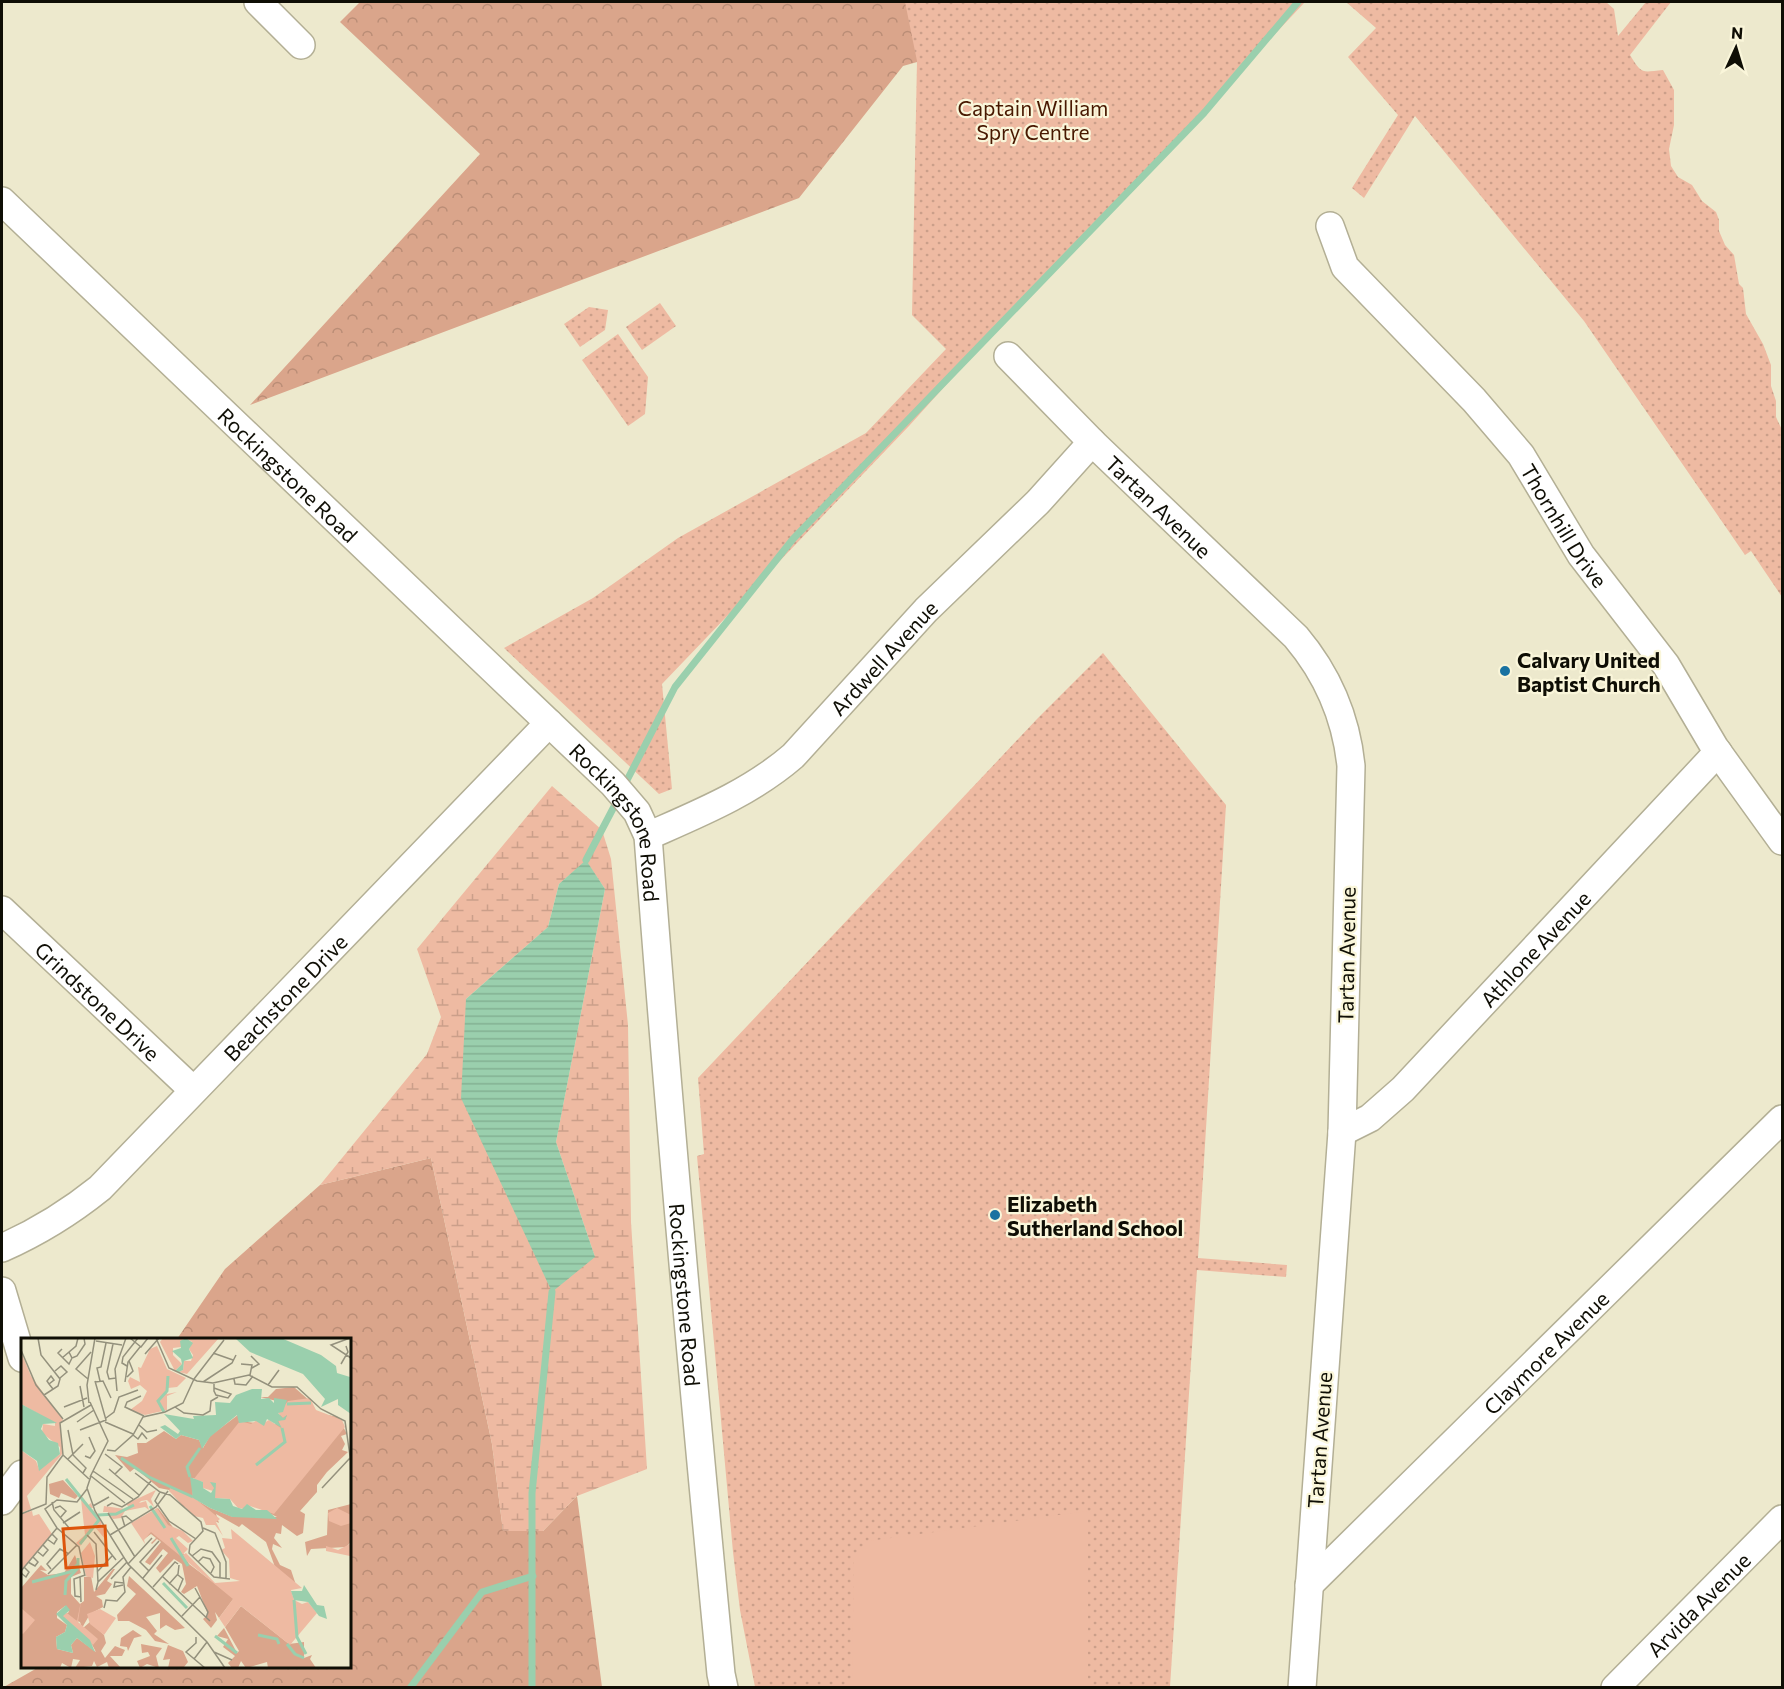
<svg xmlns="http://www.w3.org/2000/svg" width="1784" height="1689" font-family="Commissioner,sans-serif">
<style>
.forest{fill:url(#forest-crowns)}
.wetland{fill:url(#wetland-marsh);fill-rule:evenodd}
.park{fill:url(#park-dots)}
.pitch{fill:#eebaa2}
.water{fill:url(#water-rules)}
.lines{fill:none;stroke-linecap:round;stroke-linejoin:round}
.stream{stroke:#9acfad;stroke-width:7}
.minor-casing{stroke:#b3af95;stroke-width:30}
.minor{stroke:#fff;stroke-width:27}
.poi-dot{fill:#1972a1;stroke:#faf6da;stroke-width:2}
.labels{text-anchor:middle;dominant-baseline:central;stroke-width:4.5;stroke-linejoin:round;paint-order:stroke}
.park-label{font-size:21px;fill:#481800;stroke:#faf6da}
.street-label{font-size:21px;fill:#0f0e05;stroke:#faf6da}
.poi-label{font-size:21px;font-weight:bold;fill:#0f0e05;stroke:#faf6da;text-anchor:start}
.inset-river{fill:none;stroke:#9acfad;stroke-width:3}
.inset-road{fill:none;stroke:#94917d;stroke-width:1.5}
.view{fill:#dd550c;fill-opacity:0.15;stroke:#dd550c;stroke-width:3}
.inset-edge{fill:none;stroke:#0f0e05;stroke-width:3}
</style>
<defs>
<pattern id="forest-crowns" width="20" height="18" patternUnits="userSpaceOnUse" patternTransform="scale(1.5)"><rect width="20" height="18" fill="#daa58b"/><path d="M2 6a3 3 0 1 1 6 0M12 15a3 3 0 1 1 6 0" fill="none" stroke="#ba8d76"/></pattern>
<pattern id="wetland-marsh" width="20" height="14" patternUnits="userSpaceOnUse" patternTransform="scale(1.5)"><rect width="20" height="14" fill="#eebaa2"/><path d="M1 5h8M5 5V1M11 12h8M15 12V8" fill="none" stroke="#cb9f8a"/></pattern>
<pattern id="park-dots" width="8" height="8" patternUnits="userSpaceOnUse" patternTransform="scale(1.5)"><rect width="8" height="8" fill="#eebaa2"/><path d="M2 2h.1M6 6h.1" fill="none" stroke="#cb9f8a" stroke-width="1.8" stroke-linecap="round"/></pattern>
<pattern id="water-rules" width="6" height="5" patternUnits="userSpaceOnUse" patternTransform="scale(1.5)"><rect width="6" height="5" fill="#9acfad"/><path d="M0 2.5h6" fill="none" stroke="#84b193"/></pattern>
</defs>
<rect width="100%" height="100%" fill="#ede9cd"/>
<g class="forest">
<polygon points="360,2 1130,2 903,66 799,198 250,405 480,154 340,22"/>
<polygon points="431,1158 492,1444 503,1531 543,1531 577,1496 602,1687 2,1688 39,1667 350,1666 350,1340 177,1339 225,1269 320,1185"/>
</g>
<path class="wetland" d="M552,786l50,44 9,29 17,166 3,197 16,247 -70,27 -34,35h-40l-11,-87 -61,-286 -111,27 107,-131 14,-37 -24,-68zM586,861l19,28 -49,253 39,115 -129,-258 82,-72 11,-43z"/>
<g class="park">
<polygon points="905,2 1305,2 963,366 909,426 662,684 672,789 659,794 504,648 593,598 678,538 866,433 946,349 912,315 917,61"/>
<path d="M1346,2h260l8,7 4,27 28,-34h25l-41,53c12,20 12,17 33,15l11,20v35l-5,24 2,17 7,11 14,8 10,16 14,11 3,8v11l6,14 9,10 5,29 4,4 3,26 17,30 8,21v21l5,15v16l6,13v167l-31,-46 -6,4 -161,-234 -169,-205 -51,82 -12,-10 46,-73 -50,-58 28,-29z"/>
<polygon points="660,303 676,326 642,350 626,327"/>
<polygon points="589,307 608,310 605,330 580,347 564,324"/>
<polygon points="618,334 648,377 645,414 628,426 582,360"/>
<polygon points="1103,653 1226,805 1198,1258 1287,1265 1286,1277 1197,1270 1170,1687 755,1687 740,1610 733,1552 697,1156 704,1154 698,1078 1037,719"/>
</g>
<polygon class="pitch" points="1088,1511 1088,1687 852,1687 854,1556 869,1541"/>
<polygon class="water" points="586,860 605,889 556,1142 595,1257 552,1292 461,1098 466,999 548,927 559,884"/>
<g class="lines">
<g class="stream">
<polyline points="624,786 675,687 793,539 1204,113 1298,2"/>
<polyline points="586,860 618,799"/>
<polyline points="410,1688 482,1592 533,1576"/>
<polyline points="532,1688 532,1493 552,1292"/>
</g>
<defs>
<g id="minor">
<polyline points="258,2 301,45"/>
<path id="s1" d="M2,201l611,583 24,28 11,24c21,280 46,559 73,838l3,14"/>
<path id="s2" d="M1330,226l15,41 129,133 47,55 60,100 85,110 49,83 67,93"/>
<path id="s3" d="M1008,356l84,86 204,195c32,38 50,79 55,129l-9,366 -40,556"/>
<path id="s4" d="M648,836c52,-23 102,-43 145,-80l133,-146 112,-108 54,-60"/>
<path id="s5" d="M2,910l191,180"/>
<path id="s6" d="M1342,1132l28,-14 33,-29 315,-337"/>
<path id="s7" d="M2,1248c36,-16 67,-35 98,-60l449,-465"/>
<polyline points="2,1291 22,1358"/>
<polyline points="2,1501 22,1474"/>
<path id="s8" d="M1309,1585l473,-466"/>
<path id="s9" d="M1615,1688l167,-169"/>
</g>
</defs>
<use href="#minor" class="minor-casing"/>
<use href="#minor" class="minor"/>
</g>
<g class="poi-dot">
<circle cx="1505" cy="671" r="6"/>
<circle cx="995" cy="1215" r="6"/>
</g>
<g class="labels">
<g class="park-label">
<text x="1033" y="107">Captain William<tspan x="1033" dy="24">Spry Centre</tspan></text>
</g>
<g class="street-label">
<text stroke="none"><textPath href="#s1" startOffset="396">Rockingstone Road</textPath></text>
<text stroke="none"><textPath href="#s3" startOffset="213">Tartan Avenue</textPath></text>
<text stroke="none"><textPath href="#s2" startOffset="384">Thornhill Drive</textPath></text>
<text stroke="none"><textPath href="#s4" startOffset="300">Ardwell Avenue</textPath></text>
<text stroke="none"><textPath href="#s1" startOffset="882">Rockingstone Road</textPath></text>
<text stroke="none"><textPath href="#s6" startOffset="268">Athlone Avenue</textPath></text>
<text transform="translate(1346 955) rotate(-89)">Tartan Avenue</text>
<text stroke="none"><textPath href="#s7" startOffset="381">Beachstone Drive</textPath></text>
<text stroke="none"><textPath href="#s5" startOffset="132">Grindstone Drive</textPath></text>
<text stroke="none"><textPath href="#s1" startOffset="1368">Rockingstone Road</textPath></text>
<text stroke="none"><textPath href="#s8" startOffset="332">Claymore Avenue</textPath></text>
<text transform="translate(1319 1440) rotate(-86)">Tartan Avenue</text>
<text stroke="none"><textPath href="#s9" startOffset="118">Arvida Avenue</textPath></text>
</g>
<g class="poi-label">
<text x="1517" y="659">Calvary United<tspan x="1517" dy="24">Baptist Church</tspan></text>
<text x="1007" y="1203">Elizabeth<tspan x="1007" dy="24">Sutherland School</tspan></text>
</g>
</g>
<g transform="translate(21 1338)">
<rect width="330" height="330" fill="#ede9cd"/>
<path d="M273,49l17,15 6,11 21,4 9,17 -6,2 4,8 -3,6 6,2 -21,20 -10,13v7l-17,19 5,3 -2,19 -6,3 -15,-11 -1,9 -5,-1 -2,5 8,10 -9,-4 -1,5 8,16 11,5 5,15 -21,-18 -9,-25 -24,-18 -3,3 -23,-13 3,9 -36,-17 -14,-16 -10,-2 -24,-20 -5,4 -15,-17 12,2 11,-4 -1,-10h9l18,-12 12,8 5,-4 18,5 4,8 7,-12 28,-21 1,6 36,4 10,-22 -25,-6h8l8,-8zM171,140l24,2 3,8 58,29h-44l-23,-9 -17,-10zM42,142l15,16 -3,3 -14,-6 -2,5 -9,-4 -1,-10zM330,166v38l-5,5 -35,2 -4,7 -2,-14 22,-7 1,-25zM137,170l21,27 -4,3 10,9 -3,4 7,13 45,34 -15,20 -4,-6 2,8 -6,8 -8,-9 5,-4 -11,-29 -13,8 -3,-2 5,-8 -4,-20 -8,-5 -14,14 -4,-5 12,-15 -5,-4 -13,16 -5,-3 16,-20 -4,-3 -5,5 -1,-1 5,-5 -5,-4 -8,6 3,-24zM54,217l6,18 -10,4v17l9,10 4,-3v-24l7,-1 3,16 19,-23h2l-8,12 5,3 -7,10 -9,2 6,4 1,7 -13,7 -8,14 -2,-6 -18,-6 7,-4 -4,-6 -8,6v6l10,7 -2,7 -9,5 1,12 16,4 -2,-8 6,-7 19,14 -13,-24 7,-6 14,13 2,8 -5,8 4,7 10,-12 10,4 -3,6h-12l11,12h-12l-2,-6 -10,5 -3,-6 -2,5 -17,2 5,-8 -7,-1 -2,9 -9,-5 -2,5h-39v-80l20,-23 6,6 -7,-1 8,5 16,-2zM108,238l56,52 -10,2 -9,-5 -6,4v-16l-14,4 11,14 -3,3 15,10 -14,-3 -9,-11 -17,-9h-11l-1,-6 19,-21 -9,-8zM220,268l48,38 15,-2v16l8,-3 -2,4 6,9h-48l-1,-6 -21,6 -5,-7 -3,7h-6l-4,-5 7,-7 -12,-9 5,-8 -11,-3 7,-8 13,25 2,-2 -14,-24zM112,292l9,6 -8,2 -6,13 -1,-4 -7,-1 1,-8zM120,306l21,4 -6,8 3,12 -12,-4 -7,4 -3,-7 13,-5 -2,-4 -6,1zM147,307l15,6 5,11 -4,5 -16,1 2,-9 -7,1z" fill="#daa58b" fill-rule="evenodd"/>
<path d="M316,170l14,7v8l-10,3 -12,-5 -1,-8zM329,206v12l-24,-5v-5l12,4z" fill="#eebaa2"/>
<path d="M142,0h20l-2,9 -8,1v7l9,9 -7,7 -15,-29zM165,0h33l-32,36 -8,-2 4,-2 1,-9h7l2,-6 -4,-6 3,-7zM136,8l10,23 19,9 -9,9 -9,1 -1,6 10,-2 -10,4v14l-22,5 -15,-5 12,-9 5,-10 -7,-6 -9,4 -3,-8 2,-4 10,5 -2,-15 3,1 9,-19zM0,14l10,24 32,44 -3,3 3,30 -36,43 4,13 -10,4v-63l15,11 3,8 21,-15v-7l-18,-14 1,-9 12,2v-3l-34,-19zM289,60l6,12 26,10 3,7 -71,87 -27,-9 -3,4 -6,-1 -8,-9 -15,-1 -2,-7 -10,-3v-6l-10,-2 47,-59 11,3 6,-4 5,4 7,-4 12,8 -3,-8h7l2,-5 -4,3 -5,-5 10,-12zM149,150l22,8 28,23 -4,3 7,14 -8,-11h-9l-3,-7 -9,-2 -25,-25zM135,152l-5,9 3,8 -7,-7 -6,1 -2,2 7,-2 3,9 -4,-3 -20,4 -4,7 -8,1 -5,-7h3h-8l1,-6 21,3 4,-2 -3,-3zM60,161l6,7 4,-3 2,5h-5l5,2 9,13 -2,3 3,-2 3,16 -12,-14 -14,20 -4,-3 9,-8zM136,170l11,17 15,6 10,10 -5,2 -9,-7 -3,2 12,11 -7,7 5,-3 29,30 25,-2 -10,-3 -1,-19 -8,-9 4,-2 -3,-10 10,1 -1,-10 71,59 -11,2 3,10 8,4 6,-2 9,11 -27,32 -49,-39 -16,21 -6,-9 14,-19 -82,-67 -7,8 1,4 -14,-21 21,-12 6,5 -4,-6zM11,173l1,5 6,-2 13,20 -31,37v-57zM69,204l5,14 -2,22 -7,-2 -5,-23zM60,263l-3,21 20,17 -5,6 -31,-29 5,-3 10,8zM0,270l14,12 -12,14 -2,-1zM79,271l16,9 -12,17 -14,-11 -3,-10z" fill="#eebaa2"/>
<path d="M165,0l7,5 -4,6 4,9 -9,3 -1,9 -4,2 -4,-1 7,-7 -1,-5 -9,-8 9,-3 -1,-7zM260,0l40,17 15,11 1,7 13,4 1,37 -13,-9v-6l-17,8 4,-8 -22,-25 -53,-22 -14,-13zM231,51h10l-1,10 8,-1 5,5v-5l13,2 -4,12 -5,1 5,5 4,-3 -2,5 -7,1 4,7 -15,-9 -3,7 -8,-5 -17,2 -2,-8 -27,22 -8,12 -3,-9 -18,-5 -5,4 -16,-12 5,-2 13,9 2,-3 -16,-17 30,5 -1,-3 23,-1 -1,-13 15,1 6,-8zM0,66l36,19 -14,1 -2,5 8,11 9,3 2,11 -21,17 -2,-10 -16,-11zM169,139l13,5v6l8,5 3,-5 -4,-6 6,1 -1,15 15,1 3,7 9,3 5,-5 9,6h11l10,9 -45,-2 -22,-9 -17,-10zM283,247l13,20 7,1 3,13 -8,-3 -11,-14 -14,-2 -3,-9h11zM45,267l4,5 -7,6 27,24 5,12 -18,-14 -6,7 2,8 -16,-4 -1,-12 9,-5 2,-7 -11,-11z" fill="#9acfad"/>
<path class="inset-river" d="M266,66l24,-1M143,74l-6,-11 9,-10 1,-15M100,120l28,19 44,20M235,127l29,-23 -3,-14M169,139l-3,-10 13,-19M45,141l33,41 -19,24M129,168l15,22M77,177l18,-1 18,-9M150,200l17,28M11,244l38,-10 8,-8M142,245l24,25M44,257l1,-14 12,-13v-10M273,262l3,37 9,17M237,297l19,4 2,5M194,298l22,17M266,306l8,10 9,4"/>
<path class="inset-road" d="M17,0l3,17 19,24 -2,7 -14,9M109,0l11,9 7,-9M135,0l13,30 28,13 16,2 36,-8 23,12h25l24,22 24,12 6,42M329,0l-19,7 20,13M75,3l26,4M92,6l-6,28 2,7 7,-1M41,11l-4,4 11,11 3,-6M0,12l15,35 27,34M48,14l3,6 5,-2 8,-12 -1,-6M192,15l20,7M124,16l14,-16M230,18l8,8 -7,4M41,20l14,-12 2,-8M220,26l11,1 -2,10M320,26l7,-12 -2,-6M106,28l-5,-3 1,-6 15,-19M34,33l6,-5 6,6 -7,6M106,39l6,-6 -4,-10M67,41l-12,-10 15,-17M173,41l30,-39M213,41l1,5 11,1 7,-9M79,43l-3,-13 4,-1 5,-24M74,44l8,-1 8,17M104,44l3,-20 12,-15M182,44l29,-19 4,-8M28,46l5,-4 -3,-4 -4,5 2,3 4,5M247,47l11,-15M59,48l4,21M193,50l17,6 -3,4 -12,-3 -2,-4v-7M96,53l-2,-22 11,-31M120,58l-14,6 -2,5 19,9M69,64l18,39 -18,36M68,65l-2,-18 8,-47M43,69l23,-9M154,69l9,6 19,2 7,-4 1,-10 7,-4M85,80l8,-6 5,-15 19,-7M56,84l17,-12M84,84l28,12M118,87l8,7 10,-2M47,92l5,25 13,13 -3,5M59,92l26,-10 -11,-39M112,97l5,4 4,-6 5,6M86,112l8,1 18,-16 10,-18 22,-5 18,-9 11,-24M84,116l17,13 -7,7M42,117l26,24M64,118l5,2 5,-7 -6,-14M47,121l15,-15M88,131l30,26M72,133l40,28M114,135l25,19 10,3 31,27 2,9 -13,14 -1,8 25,24 16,2M70,138l34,27M70,138l-4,12 8,23 33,53 79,78 18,26M301,150l28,-30M139,154l-5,9 14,20 27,18M31,164l2,8 16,19M72,168l16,-9M86,168l5,-3 10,4 16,-10 13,-16M34,170l5,-2 6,5 -6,7M87,175l27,44M0,176l25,-10 1,-27 16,-22 -3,-32 31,-18M42,185l17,-11M104,189l-3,-10 4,-1 7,6M182,190l12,5 11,29v16M73,194l22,28M66,197l9,9 2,38M89,197l46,-28 12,-16M26,201l7,5 3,-5 -5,-5M17,214l5,4 5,-6 -5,-5M171,218l9,-7 11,3 8,11v14M7,224l7,4 3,-4 -5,-5M177,224l5,-5 7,2 4,8 -3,6M107,226l24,-26M30,231l-4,-5 13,-15 9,5M0,233l36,-43M128,233l-9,-9 19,-21M76,234l16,-17M0,235l5,4 3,-5 -5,-5M27,236l29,-29M157,237l5,4 -5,12M59,238l1,26M64,238l-6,-29 -22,-19 -12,-19 12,-9 20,2 10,-13M141,238l48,45M122,240l19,-23M90,241l16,-17M148,246l9,-10 1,-9M102,247l-9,2 1,-5 9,1M132,249l22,-25 3,2M174,250l13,24 -2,6M75,252l2,-8 26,-25M60,259l-6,-1 -1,-17 11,-4M83,270l2,-8 11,1 8,-9 -2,-15 8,-10M161,278l18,-19M175,299v6l-10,9 19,16M193,314l18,8M173,321l13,-17"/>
<path class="view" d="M84,188l2,39 -41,3 -3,-39z"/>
<rect width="330" height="330" class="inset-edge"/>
</g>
<rect width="1784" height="1689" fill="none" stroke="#0f0e05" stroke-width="6"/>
<g transform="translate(1736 48) rotate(4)" stroke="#faf6da" stroke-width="4.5" paint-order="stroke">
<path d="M0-4.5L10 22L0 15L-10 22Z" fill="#0f0e05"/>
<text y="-9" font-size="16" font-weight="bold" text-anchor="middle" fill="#0f0e05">N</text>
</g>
</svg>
